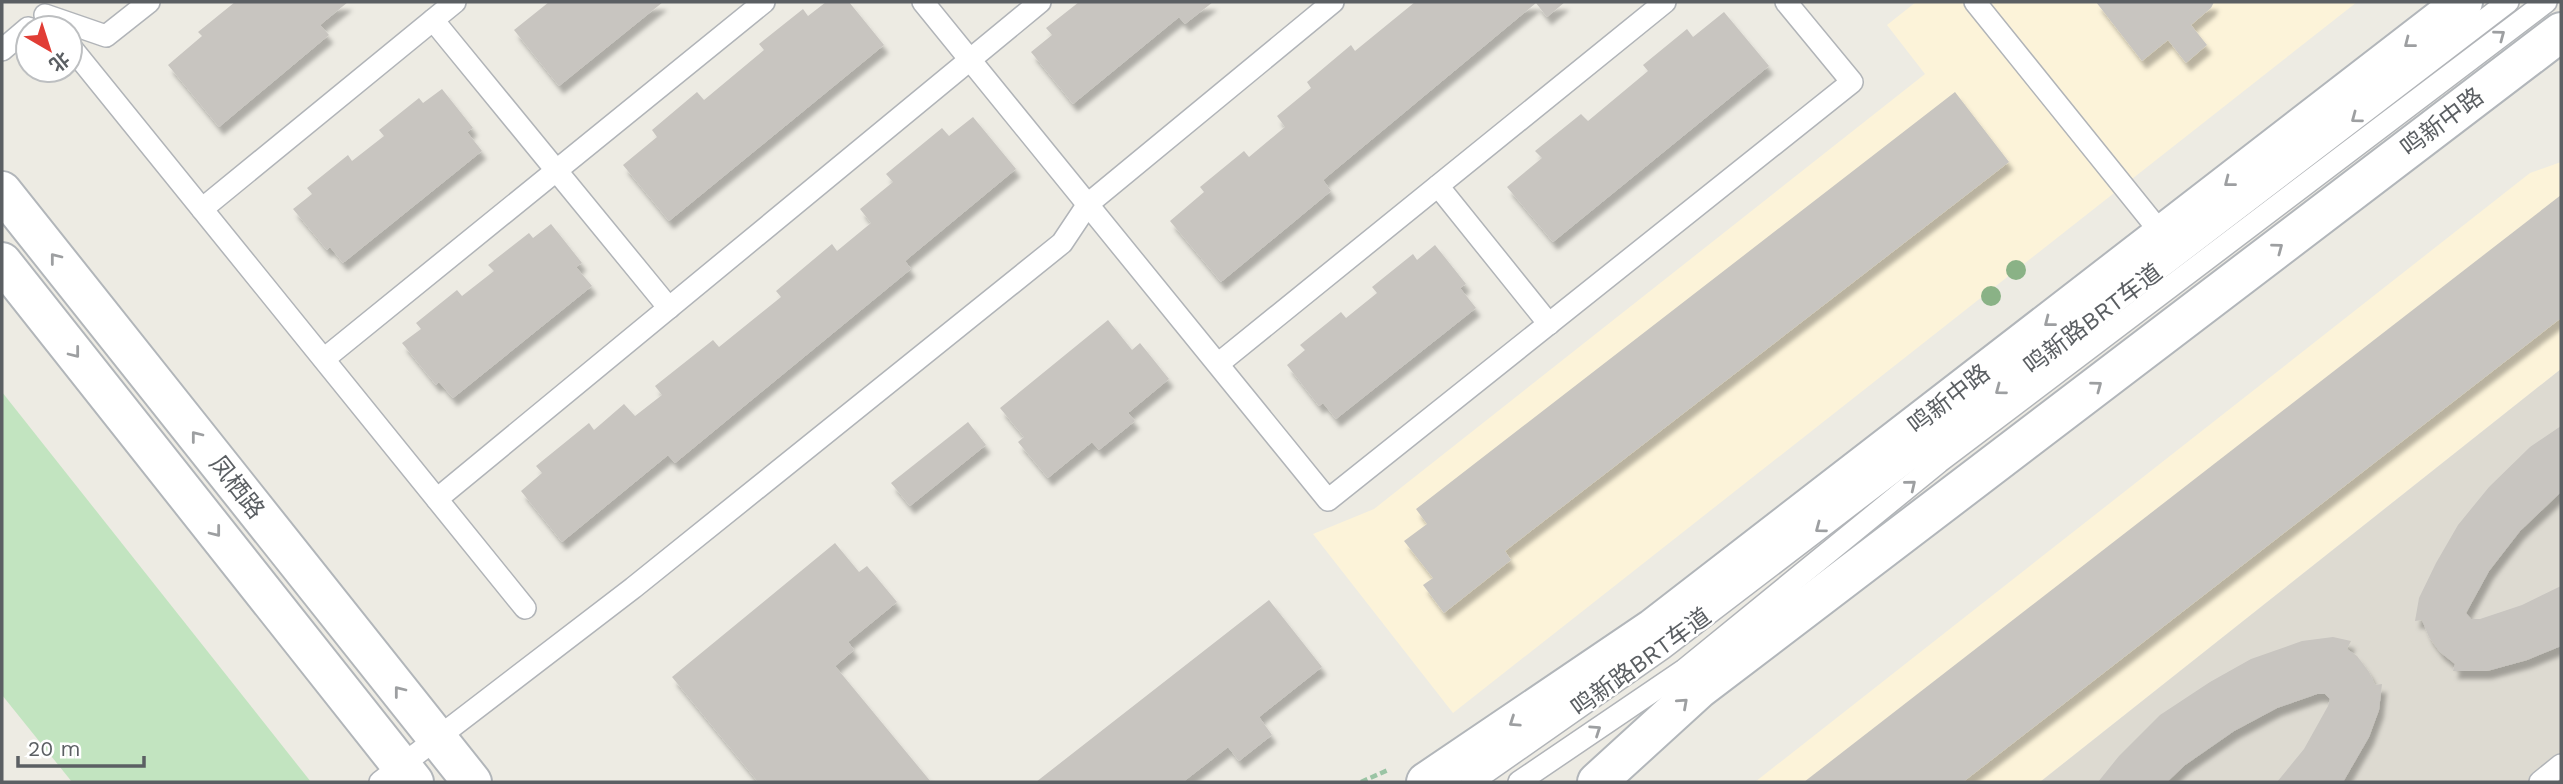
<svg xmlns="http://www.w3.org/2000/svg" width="2563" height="784" font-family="'Work Sans','Noto Sans SC',sans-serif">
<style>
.commercial{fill:#fcf3d9}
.education{fill:#dddad1}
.green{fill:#c2e4c0}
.building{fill:#c8c5c0;filter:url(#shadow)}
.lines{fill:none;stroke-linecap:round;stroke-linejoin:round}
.service-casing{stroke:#b1b4b8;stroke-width:24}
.secondary-casing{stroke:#b2b6ba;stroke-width:42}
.path{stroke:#9ac4a4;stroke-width:4.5;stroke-dasharray:7 3.5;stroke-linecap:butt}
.service{stroke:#fff;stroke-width:21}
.secondary{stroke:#fff;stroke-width:38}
.tree{fill:#8ab286}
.oneway{stroke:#9d9fa1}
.labels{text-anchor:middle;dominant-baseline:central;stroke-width:5;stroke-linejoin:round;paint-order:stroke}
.street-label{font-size:24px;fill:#5b5f63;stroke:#fff}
</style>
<defs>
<filter id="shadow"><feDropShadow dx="4.5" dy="8" stdDeviation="2" flood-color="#0004"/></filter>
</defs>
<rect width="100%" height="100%" fill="#edebe3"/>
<g class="commercial">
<polygon points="1916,2 2357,2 1453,713 1313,534 1374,509 1925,74 1887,25"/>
<polygon points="2561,162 2561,369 2040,782 1755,782 2530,173"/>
</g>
<polygon class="education" points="2561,369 2561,782 2040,782"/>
<polygon class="green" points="2,392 311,782 72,782 2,695"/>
<g class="building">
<polygon points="235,2 348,2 320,25 329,35 219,127 168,65 202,36 198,32"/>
<polygon points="549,2 663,2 559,86 514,30"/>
<polygon points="826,2 849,2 884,45 669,221 623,165 657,137 652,130 697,92 704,100 764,50 759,44 803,9 808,16"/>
<polygon points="1079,2 1213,2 1185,24 1179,17 1073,104 1031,52 1052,35 1046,28"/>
<polygon points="1415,2 1565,2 1547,17 1536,3 1323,180 1331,191 1221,282 1170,221 1204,192 1200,187 1244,151 1249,157 1285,127 1277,116 1311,88 1307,82 1351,45 1355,51"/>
<polygon points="2096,2 2214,2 2211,8 2191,25 2207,45 2186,63 2168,40 2142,61"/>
<polygon points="1724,12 1769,66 1553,242 1507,187 1542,158 1535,151 1581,114 1588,121 1648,71 1643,65 1687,29 1693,37"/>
<polygon points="442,89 473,128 467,132 482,151 343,263 330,247 327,250 293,209 312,194 307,188 348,155 352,161 384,136 379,130 419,98 423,103"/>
<polygon points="1955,92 2009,162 1505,551 1511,560 1444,613 1423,585 1433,578 1404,541 1427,524 1416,509"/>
<polygon points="973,117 1016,169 905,261 911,269 675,463 668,455 562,542 521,491 542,473 536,466 589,423 594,430 624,404 635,416 662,395 655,386 713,340 719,347 781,297 776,291 832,244 837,251 871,223 860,209 893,182 886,174 942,128 949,136"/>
<polygon points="2561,195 2561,318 1963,782 1804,782"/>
<polygon points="551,224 582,263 576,267 592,286 453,398 439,382 436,385 402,343 421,329 416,323 457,290 462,296 494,271 488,265 529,233 533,238"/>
<polygon points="1435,245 1466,284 1460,288 1476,308 1336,419 1323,403 1319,406 1287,365 1305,350 1300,345 1341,312 1346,318 1377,293 1372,287 1413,254 1417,260"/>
<polygon points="1108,320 1132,350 1140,343 1169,379 1128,413 1135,421 1099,450 1092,442 1048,478 1018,442 1024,437 1000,408"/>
<polygon points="968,422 986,445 910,506 891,483"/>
<polygon points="2561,426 2561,492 2520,531 2489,571 2466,613 2471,619 2480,619 2522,605 2561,586 2561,646 2527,660 2487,671 2453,671 2455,664 2440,652 2429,637 2422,620 2415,621 2419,598 2436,563 2458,525 2489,487 2530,447"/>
<polygon points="835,543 859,572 867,566 897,602 848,642 854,650 835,666 931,782 758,782 672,677"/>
<polygon points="1269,600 1322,667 1259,717 1272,735 1239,761 1228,747 1183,782 1036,782"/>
<polygon points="2333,637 2351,641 2347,649 2357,656 2369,672 2375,685 2382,684 2379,710 2369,737 2343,782 2277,782 2304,749 2328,706 2330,699 2325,694 2317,694 2277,708 2234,731 2185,765 2167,782 2098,782 2119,756 2160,715 2210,682 2251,659 2302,641"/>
</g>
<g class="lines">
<defs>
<g id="service">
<polyline points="923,2 1328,500 1852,82 1786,2"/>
<polyline points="1975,2 2162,234"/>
<polyline points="45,15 106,36 149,2"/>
<polyline points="433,20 669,308"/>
<polyline points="70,46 525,608"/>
<polyline points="2,50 28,28"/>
<polyline points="1438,186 1549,324"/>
<polyline points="202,209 455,2"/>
<polyline points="324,359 764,2"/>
<polyline points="1218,364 1665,2"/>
<polyline points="437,499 1040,2"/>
<polyline points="380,782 633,588 1062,243 1088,204 1333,2"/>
<polyline points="1472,782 1662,649 2508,2"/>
<polyline points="1519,782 1684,670 1939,462 2546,2"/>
<polyline points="2540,782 2561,765"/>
</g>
<g id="secondary">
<polyline points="2,191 472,782"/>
<polyline points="2,262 414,782"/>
<polyline points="1426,782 1652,629 2463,2"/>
<polyline points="1597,782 1699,689 2561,32"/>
</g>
</defs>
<use href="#service" class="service-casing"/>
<use href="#secondary" class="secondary-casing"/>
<polyline class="path" points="1361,782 1388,770"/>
<use href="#service" class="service"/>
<use href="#secondary" class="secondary"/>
</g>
<g class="tree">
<circle cx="2016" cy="270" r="10"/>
<circle cx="1991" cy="296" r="10"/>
</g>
<defs><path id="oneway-chevron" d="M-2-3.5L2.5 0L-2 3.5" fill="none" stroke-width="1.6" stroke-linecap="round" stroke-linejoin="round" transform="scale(1.75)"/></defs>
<g class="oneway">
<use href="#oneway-chevron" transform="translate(2500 35) rotate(-37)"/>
<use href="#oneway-chevron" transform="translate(2409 43) rotate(142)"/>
<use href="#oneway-chevron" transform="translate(2356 118) rotate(143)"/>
<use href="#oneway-chevron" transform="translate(2229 182) rotate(142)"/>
<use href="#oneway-chevron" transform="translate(2278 248) rotate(-37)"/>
<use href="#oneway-chevron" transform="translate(55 258) rotate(-128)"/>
<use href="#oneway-chevron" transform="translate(2049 322) rotate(142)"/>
<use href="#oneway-chevron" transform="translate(75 353) rotate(52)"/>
<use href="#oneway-chevron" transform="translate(2097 386) rotate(-37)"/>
<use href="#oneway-chevron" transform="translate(2000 390) rotate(143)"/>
<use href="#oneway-chevron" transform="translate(196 436) rotate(-128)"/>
<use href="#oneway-chevron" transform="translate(1911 485) rotate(-39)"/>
<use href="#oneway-chevron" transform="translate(1820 528) rotate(143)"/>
<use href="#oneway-chevron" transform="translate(216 532) rotate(52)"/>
<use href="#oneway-chevron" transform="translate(399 691) rotate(-128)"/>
<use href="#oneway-chevron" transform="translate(1683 703) rotate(-42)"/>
<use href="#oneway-chevron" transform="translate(1514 722) rotate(146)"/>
<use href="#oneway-chevron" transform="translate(1596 730) rotate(-34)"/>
</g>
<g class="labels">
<g class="street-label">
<text transform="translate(2442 122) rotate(-37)">鸣新中路</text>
<text transform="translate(2093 319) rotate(-37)">鸣新路BRT车道</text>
<text transform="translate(1949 399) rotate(-38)">鸣新中路</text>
<text transform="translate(237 487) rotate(52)">凤栖路</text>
<text transform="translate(1641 662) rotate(-36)">鸣新路BRT车道</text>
</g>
</g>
<rect width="2563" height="784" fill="none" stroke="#5b5f63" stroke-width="7"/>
<g transform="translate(49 49) rotate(141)"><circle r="33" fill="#ffffff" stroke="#bdbfc1" stroke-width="2"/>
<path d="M0-5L12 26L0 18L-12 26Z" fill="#e13d35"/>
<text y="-10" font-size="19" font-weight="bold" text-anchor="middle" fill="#5b5f63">北</text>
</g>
<path d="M18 756v10h126v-10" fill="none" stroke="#5b5f63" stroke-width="3.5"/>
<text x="28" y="756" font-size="21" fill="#5b5f63" stroke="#ffffff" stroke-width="5" paint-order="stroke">20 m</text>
</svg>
